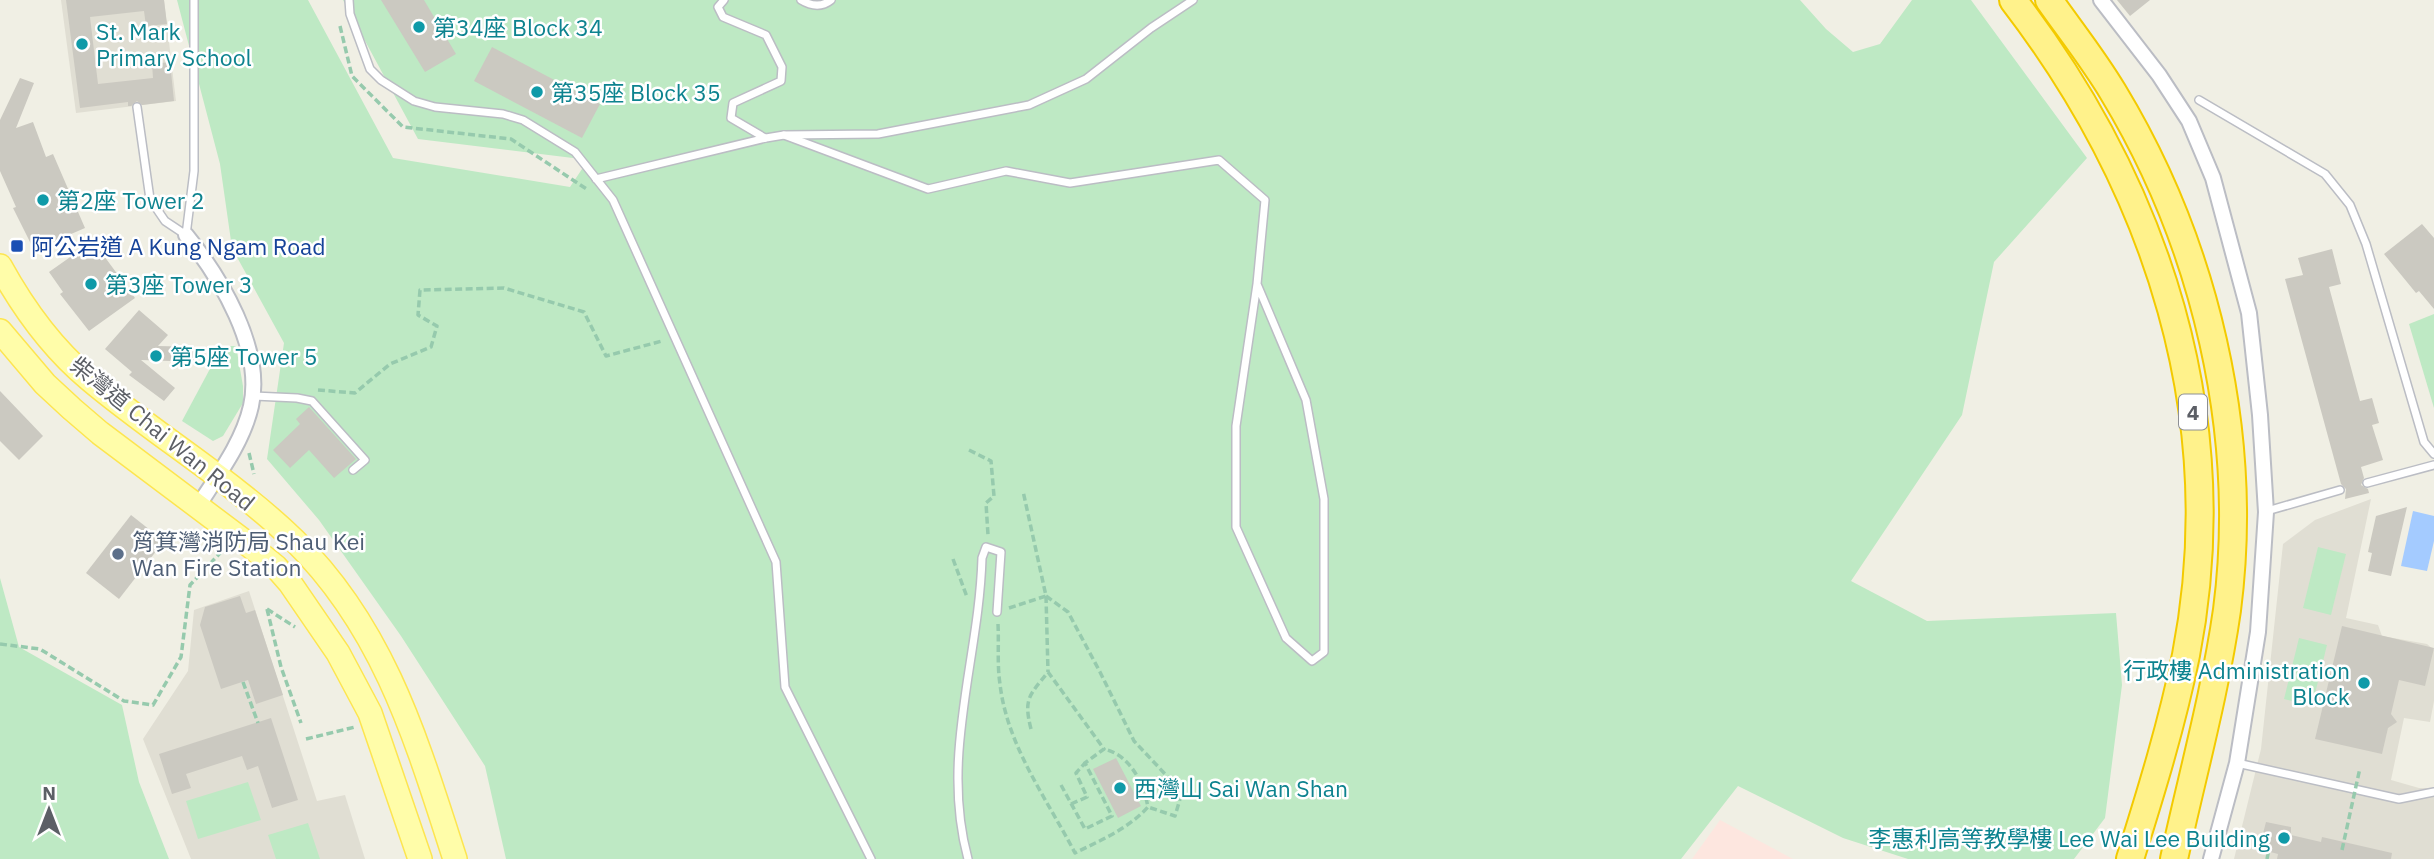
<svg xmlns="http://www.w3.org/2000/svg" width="2434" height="859" font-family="'IBM Plex Sans','Noto Sans TC',sans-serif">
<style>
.education{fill:#e0ded3}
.medical{fill:#fde6df}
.green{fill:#bee9c4}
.water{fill:#a4cbff}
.building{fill:#cbc9c1}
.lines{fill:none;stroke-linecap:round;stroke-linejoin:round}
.service-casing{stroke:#bbbdc4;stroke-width:10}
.minor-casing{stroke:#bbbdc4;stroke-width:18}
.primary-casing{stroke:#fde550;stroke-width:26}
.motorway-casing{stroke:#f3ca00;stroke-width:30}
.path{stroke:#96caad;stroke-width:3.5;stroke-dasharray:7 3.5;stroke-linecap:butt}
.service{stroke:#fff;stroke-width:7}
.minor{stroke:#fff;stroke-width:14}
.primary{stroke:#fffda9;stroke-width:23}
.motorway{stroke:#fff28b;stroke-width:26}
.path-bridge{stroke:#96caad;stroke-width:3.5;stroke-dasharray:7 3.5;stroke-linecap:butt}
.culture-dot{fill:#0f9aa8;stroke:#fff;stroke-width:2.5}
.transit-dot{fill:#1a4fb4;stroke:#fff;stroke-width:2.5}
.service-dot{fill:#5c6f8a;stroke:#fff;stroke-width:2.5}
.labels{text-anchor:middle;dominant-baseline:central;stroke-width:5;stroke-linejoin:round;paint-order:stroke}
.shield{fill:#fff;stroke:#8d8f94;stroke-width:2}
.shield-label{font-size:21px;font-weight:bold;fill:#5c5f66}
.culture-label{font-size:23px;fill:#0d838f;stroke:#fff;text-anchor:start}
.transit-label{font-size:23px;fill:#164399;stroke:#fff;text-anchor:start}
.street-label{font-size:23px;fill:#5c5f66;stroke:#fff}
.service-label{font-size:23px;fill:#4e5e75;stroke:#fff;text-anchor:start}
</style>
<rect width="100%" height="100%" fill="#f0efe4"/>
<g class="education">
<polygon points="61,0 164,0 176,101 76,113"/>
<polygon points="2371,499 2346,618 2378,625 2382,636 2427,644 2434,650 2434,701 2430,722 2404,718 2391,780 2419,788 2434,788 2434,859 2234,859 2261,749 2283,544 2315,520"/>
<polygon points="249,591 317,801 345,795 365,859 191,859 143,739 188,671 194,610"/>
</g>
<polygon class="medical" points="1720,820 1793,859 1692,859"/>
<g class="green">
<polygon points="177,0 308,0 393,158 570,187 586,163 581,159 418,139 343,0 1800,0 1826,29 1853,52 1880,44 1912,0 1971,0 2087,158 1994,262 1962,415 1851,581 1927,621 2116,613 2122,685 2105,818 2074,859 1908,859 1843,838 1738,786 1681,859 506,859 485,766 401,636 319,520 267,459 284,343 232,248 220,164"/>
<polygon points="2434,314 2434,408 2409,324"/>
<polygon points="226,346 236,346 243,386 243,403 223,436 213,441 182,421 219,352"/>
<polygon points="2318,547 2346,554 2331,615 2303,608"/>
<polygon points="0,578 19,647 122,705 139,782 169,859 0,859"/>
<polygon points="2299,638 2327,645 2312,706 2284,699"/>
<polygon points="248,782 261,820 198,839 186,801"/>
<polygon points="308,823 320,859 276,859 268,835"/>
</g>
<polygon class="water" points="2413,511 2434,516 2434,541 2427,571 2401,566"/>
<g class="building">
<polygon points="66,0 164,0 167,24 146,26 144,11 90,17 98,84 153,78 152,64 170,62 174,101 142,105 137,101 131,106 128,106 128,102 80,108"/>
<polygon points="381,0 424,0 456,54 425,72"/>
<polygon points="2117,0 2150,0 2130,16"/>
<polygon points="492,47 600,104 582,138 474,81"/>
<polygon points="20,78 34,83 16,128 33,122 46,157 53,154 85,228 34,250 13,208 16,207 0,171 0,120"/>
<polygon points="2422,224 2434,238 2434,309 2419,291 2416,293 2384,254"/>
<polygon points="93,241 135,298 89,331 60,294 63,292 49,272"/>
<polygon points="2332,249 2341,284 2329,287 2360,401 2372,398 2379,423 2372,425 2383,460 2361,467 2364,478 2361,485 2368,489 2369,493 2345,499 2346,489 2341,484 2285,279 2303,275 2298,258"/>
<polygon points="139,310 168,335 158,346 199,347 199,362 141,360 175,388 164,401 129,375 132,372 105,349"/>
<polygon points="0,391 43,436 19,460 0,441"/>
<polygon points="309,407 356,459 334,478 309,450 290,468 273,450 300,424 296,419"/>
<polygon points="2407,507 2391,576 2368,571 2372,553 2368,552 2376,516"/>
<polygon points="131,515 164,541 119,599 86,573"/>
<polygon points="240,596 246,613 255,610 283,695 256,704 248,680 221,689 200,625 205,607"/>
<polygon points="2342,626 2434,648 2425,686 2399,680 2391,714 2397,722 2388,728 2382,754 2315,739"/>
<polygon points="271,718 298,800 272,808 258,766 247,770 242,756 186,774 191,788 172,794 159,754"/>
<polygon points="1116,758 1141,806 1118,818 1093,769"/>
<polygon points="2266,822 2291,827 2291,835 2321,842 2322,837 2392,853 2391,859 2277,859 2278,854 2259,849"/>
</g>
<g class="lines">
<defs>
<g id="service">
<polyline points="349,0 350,14 370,69 381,80 414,101 435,107 503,114 523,120 575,152 613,200 776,562 785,687 871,859"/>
<polyline points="724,0 718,7 723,17 766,35 782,67 781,81 733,103 731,118 765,138"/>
<path d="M801,0c10,6 20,8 30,0"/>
<polyline points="2199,100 2325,174 2350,205 2366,244 2424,442 2434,454"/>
<polyline points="137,107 150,199 165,221 186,235 194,171 194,0"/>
<polyline points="784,135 928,189 1006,171 1070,183 1219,160 1265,200 1257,284 1306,400 1324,499 1324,652 1312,661 1286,638 1236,527 1236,426 1257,284"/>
<polyline points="596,179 766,138 784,135 878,134 1029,105 1086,79 1151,28 1193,0"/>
<polyline points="253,396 297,398 312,401 365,460 353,470"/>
<polyline points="2367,483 2434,465"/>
<polyline points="2267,511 2340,490"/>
<polyline points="2237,763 2399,799 2434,792"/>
<path d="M968,859c-28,-103 11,-199 14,-301l4,-11 15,5 -4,60"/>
</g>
<g id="minor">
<polyline points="2101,0 2159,75 2189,121 2213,178 2249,313 2260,415 2266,512 2258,632 2237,763 2211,859"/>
<path d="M186,235c34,42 78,114 65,171 -8,36 -33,69 -53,100"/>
</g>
<g id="primary">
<path d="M0,266c22,40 53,83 89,113 65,55 144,102 205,161 91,89 123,202 161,319"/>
<polyline points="0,331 45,384 72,409 100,433 249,545 276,567 290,583 338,653 370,713 420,859"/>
</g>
<g id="motorway">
<path d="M2013,0c145,189 219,417 173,655 -14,69 -35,137 -56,204"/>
<path d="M2049,0c21,30 45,60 64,92 92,152 137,341 114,518 -12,84 -35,166 -53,249"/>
</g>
</defs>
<use href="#service" class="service-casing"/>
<use href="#minor" class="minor-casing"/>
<use href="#primary" class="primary-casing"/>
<use href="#motorway" class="motorway-casing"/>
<g class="path">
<polyline points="340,26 352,76 403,127 511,139 588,190"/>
<polyline points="318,390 355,393 390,364 431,347 437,326 418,315 420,290 504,288 584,312 606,356 662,341"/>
<polyline points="969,450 991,461 994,496 986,503 988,535"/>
<polyline points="249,453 254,474"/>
<polyline points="953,559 967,597"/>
<polyline points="1046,596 1068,612 1100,672 1134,741 1166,775 1180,799 1175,816 1148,807"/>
<polyline points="1046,596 1048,672"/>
<polyline points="1009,608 1046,596 1023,491"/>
<polyline points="267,609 295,627"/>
<polyline points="267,609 281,667 301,723"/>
<path d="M998,624c1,20 -1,41 2,60 7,62 47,115 75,169 26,-13 53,-24 73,-46 -5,-25 -18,-52 -44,-58"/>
<polyline points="0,644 40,649 124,701 153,705 181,657 190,585 223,550"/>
<polyline points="243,682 258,723"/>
<path d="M1031,729c-8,-31 -1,-34 17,-57l56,77 -19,14 27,53 -27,13 -24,-44"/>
<polyline points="306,739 355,727"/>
<polyline points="1071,804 1087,797 1076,773 1085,763"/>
<polyline points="2267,859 2269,849"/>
</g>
<use href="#service" class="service"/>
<use href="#minor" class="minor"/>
<use href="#primary" class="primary"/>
<use href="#motorway" class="motorway"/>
<polyline class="path-bridge" points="2342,850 2360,768"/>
</g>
<g class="culture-dot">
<circle cx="419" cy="27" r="7"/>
<circle cx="82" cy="44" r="7"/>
<circle cx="537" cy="92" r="7"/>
<circle cx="43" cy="200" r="7"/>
<circle cx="91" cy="284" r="7"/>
<circle cx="156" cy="356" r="7"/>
<circle cx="2364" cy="683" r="7"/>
<circle cx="1120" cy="788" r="7"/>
<circle cx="2284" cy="838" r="7"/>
</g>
<rect class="transit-dot" x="10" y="239" width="14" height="14" rx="3.5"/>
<circle class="service-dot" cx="118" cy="554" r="7"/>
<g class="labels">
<rect class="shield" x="2179" y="394.5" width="28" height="35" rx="5"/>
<g class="shield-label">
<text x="2193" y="412">4</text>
</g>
<g class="culture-label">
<text x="433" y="27">第34座 Block 34</text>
<text x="96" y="31">St. Mark<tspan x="96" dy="26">Primary School</tspan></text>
<text x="551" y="92">第35座 Block 35</text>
<text x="57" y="200">第2座 Tower 2</text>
<text x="105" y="284">第3座 Tower 3</text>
<text x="170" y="356">第5座 Tower 5</text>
<text x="2350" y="670" text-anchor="end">行政樓 Administration<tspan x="2350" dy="26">Block</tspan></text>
<text x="1134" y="788">西灣山 Sai Wan Shan</text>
<text x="2270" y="838" text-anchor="end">李惠利高等教學樓 Lee Wai Lee Building</text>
</g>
<g class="transit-label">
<text x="31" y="246">阿公岩道 A Kung Ngam Road</text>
</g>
<g class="street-label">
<text transform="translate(163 433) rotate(39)">柴灣道 Chai Wan Road</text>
</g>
<g class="service-label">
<text x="132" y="541">筲箕灣消防局 Shau Kei<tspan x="132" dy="26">Wan Fire Station</tspan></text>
</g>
</g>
<g transform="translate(49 810)" stroke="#ffffff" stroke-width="5" paint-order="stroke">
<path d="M0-5L12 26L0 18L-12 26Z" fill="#5c5f66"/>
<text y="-10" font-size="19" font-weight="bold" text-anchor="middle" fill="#5c5f66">N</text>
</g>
</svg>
